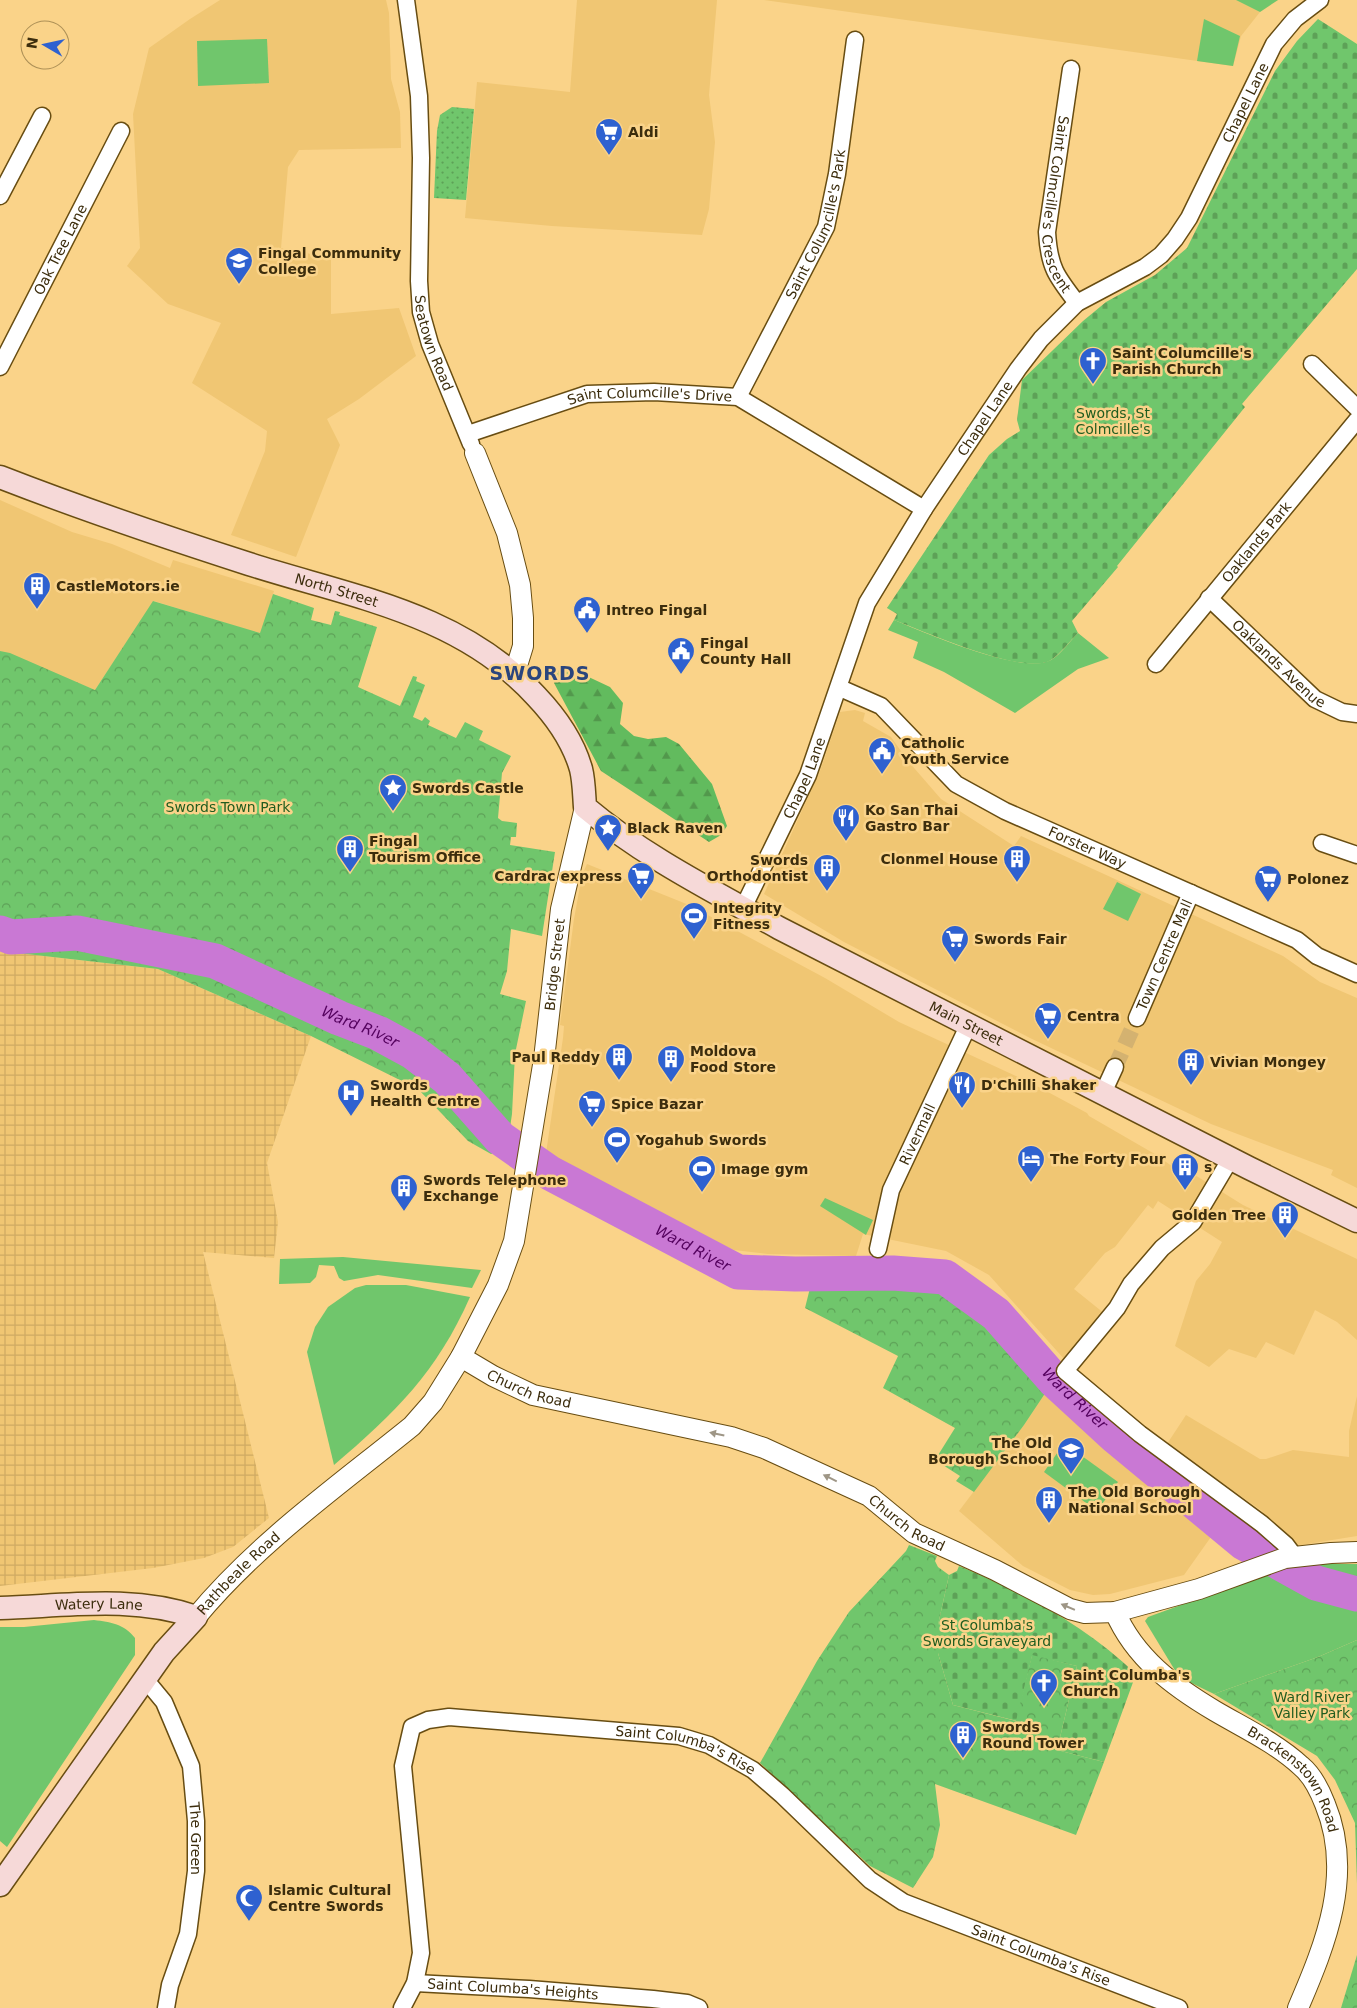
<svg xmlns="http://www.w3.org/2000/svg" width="1357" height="2008" font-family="'DejaVu Sans',sans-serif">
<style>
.built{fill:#f0c673}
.industrial{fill:url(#industrial-grid)}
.grass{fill:#70c66c}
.forest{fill:url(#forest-firs)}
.cemetery{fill:url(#cemetery-stones)}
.park{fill:url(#park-crowns)}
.garden{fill:url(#garden-dots)}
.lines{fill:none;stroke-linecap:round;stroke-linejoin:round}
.stream{stroke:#c978d4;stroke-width:5.5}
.river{stroke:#c978d4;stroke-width:35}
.minor-tunnel{stroke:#d4b270;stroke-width:16;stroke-dasharray:16 8;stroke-linecap:butt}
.minor-casing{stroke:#684d12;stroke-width:19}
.tertiary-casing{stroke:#684d12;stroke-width:22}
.secondary-casing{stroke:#684d12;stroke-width:25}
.minor{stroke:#fff;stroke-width:16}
.tertiary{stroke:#fff;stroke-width:20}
.secondary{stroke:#f6d9d8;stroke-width:22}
.oneway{fill:#9e9686}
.labels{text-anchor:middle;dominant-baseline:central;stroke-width:5;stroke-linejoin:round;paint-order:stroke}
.street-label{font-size:14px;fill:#3c2d0d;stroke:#fad389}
.poi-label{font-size:14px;font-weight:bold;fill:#3c2d0d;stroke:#fad389;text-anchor:start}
.park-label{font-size:14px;fill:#215d20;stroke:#fad389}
.water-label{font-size:15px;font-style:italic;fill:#54025e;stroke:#fad389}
.district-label{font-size:19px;font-weight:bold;letter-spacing:1px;fill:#2a457d;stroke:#fad389}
</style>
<defs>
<pattern id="industrial-grid" width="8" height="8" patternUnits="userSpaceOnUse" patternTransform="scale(1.25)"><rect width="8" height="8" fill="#f0c673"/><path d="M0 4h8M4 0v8" fill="none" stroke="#cfaa62"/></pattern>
<pattern id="forest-firs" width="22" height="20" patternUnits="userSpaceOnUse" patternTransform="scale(1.25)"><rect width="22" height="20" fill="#62bb5e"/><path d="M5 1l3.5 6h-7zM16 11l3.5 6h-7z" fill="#52984c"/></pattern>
<pattern id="cemetery-stones" width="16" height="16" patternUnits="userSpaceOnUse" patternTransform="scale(1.25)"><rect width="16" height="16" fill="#70c66c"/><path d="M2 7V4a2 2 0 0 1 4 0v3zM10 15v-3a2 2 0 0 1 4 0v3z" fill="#5da157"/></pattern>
<pattern id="park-crowns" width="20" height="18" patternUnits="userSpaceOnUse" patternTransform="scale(1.25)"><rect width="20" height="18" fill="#70c66c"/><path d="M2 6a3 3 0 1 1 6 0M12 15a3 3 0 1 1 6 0" fill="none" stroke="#5da157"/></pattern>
<pattern id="garden-dots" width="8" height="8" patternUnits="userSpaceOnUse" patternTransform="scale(1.25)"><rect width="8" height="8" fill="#70c66c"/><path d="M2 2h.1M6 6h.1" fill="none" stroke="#5da157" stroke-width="1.8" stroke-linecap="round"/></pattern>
</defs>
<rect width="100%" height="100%" fill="#fad389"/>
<g class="built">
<polygon points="220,0 386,0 389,13 391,79 400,112 401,148 299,150 288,167 281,248 331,258 331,314 399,308 416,356 359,399 327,419 340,445 296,557 231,535 265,451 267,431 192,383 221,323 168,304 127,266 140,248 133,114 149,48 190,19"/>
<polygon points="577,0 717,0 709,95 715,142 709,209 702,235 552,226 465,218 477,82 570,92"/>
<polygon points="764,0 1278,0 1260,12 1241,36 1233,66"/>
<polygon points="0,500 72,532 112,544 170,568 173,560 274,591 261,634 154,601 95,690 0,651"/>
<polygon points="855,710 865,713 863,721 891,737 908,761 941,799 1014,846 1021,836 1283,956 1320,982 1357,998 1357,1188 1331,1175 1333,1170 1211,1124 1030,1038 844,942 764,894 820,771 840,712"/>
<polygon points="587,864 689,905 825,978 899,1022 1033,1084 1087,1113 1089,1116 1153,1153 1179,1171 1182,1167 1243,1205 1357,1259 1357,1340 1337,1322 1315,1310 1294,1355 1266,1342 1256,1358 1229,1349 1209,1367 1175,1346 1196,1281 1210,1264 1222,1242 1158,1201 1153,1209 1148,1205 1115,1247 1105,1253 1074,1289 1105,1314 1065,1360 989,1275 946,1251 863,1234 856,1256 768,1254 734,1250 545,1160 563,1038 564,1026 560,1025 574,919 582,875"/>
<polygon points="1050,1386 1218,1527 1184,1575 1110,1594 1093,1595 1070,1590 1023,1566 959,1511 1024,1425"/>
<polygon points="1357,1396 1357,1536 1295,1546 1279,1534 1262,1511 1167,1444 1186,1415 1260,1459 1266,1459 1293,1450 1349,1457 1349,1431"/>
</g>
<polygon class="industrial" points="0,951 158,969 311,1036 267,1163 278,1222 274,1258 203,1252 269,1518 233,1547 204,1558 153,1568 0,1586"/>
<g class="grass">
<polygon points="1236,0 1278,0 1260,12"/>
<polygon points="1204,19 1240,36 1233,66 1197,61"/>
<polygon points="267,39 269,83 198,86 197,41"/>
<path d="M894,620c30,12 129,56 157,40 10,-6 19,-19 27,-27l31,25 -31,11 -63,44 -71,-41 -31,-14 5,-16 -30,-12z"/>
<polygon points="1117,882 1141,894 1128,921 1103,909"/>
<polygon points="825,1198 873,1220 866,1235 820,1206"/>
<polygon points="343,1257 481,1270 472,1288 378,1275 344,1281 339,1278 334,1266 319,1265 316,1277 310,1283 279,1284 280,1259"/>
<path d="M366,1285h40l64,12c-33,75 -75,116 -136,168l-27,-113 8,-25 13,-20 27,-19z"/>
<polygon points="1064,1443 1118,1482 1097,1511 1044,1472"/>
<polygon points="1308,1564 1357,1564 1357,1640 1318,1657 1214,1694 1179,1677 1145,1621 1148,1617 1258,1577"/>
<path d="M94,1620c17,2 30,4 41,18v17l-128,192 -7,-6v-214h24z"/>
</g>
<polygon class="forest" points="561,664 610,687 623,703 620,724 634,736 648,739 666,737 679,744 712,784 727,826 721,835 709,842 601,771 554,683"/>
<g class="cemetery">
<path d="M1318,19l39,25v225l-115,135 3,3 -128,159 1,1 -46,54 6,12c-8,8 -17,20 -27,27 -25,17 -128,-29 -157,-40l3,-6 -10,-6 102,-153 18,-16 13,-8 -3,-11 5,-40 61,-59 23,-19 49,-27 32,-27 88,-177 22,-30z"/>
<path d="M959,1566c64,26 127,60 177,108l-32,88 -47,-12 20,-84 -45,-10 -15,65 -64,-16 -15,-52v-28l11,-50 8,-4z"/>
</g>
<g class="park">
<polygon points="273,594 314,608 311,620 331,625 335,611 340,612 339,615 377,627 358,687 400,706 413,676 417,677 416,681 425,685 413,717 422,721 425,717 430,721 428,725 456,738 465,722 483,731 479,740 511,756 502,773 498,818 502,821 517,823 516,837 511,837 510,845 555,852 542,936 511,929 507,971 500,994 526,1001 515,1054 512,1114 507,1148 491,1154 468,1141 418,1089 311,1036 158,969 0,951 0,651 10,653 95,690 153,601 260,633"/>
<polygon points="812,1280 896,1280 926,1283 945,1290 989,1319 1050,1386 1024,1425 974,1492 956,1481 960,1476 935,1460 955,1428 883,1388 898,1356 805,1308"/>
<polygon points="909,1545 937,1556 935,1561 938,1567 949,1575 938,1625 938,1653 953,1705 1016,1721 1032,1655 1077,1666 1057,1750 1104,1762 1076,1835 935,1784 940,1825 933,1857 913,1888 870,1866 760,1763 817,1661 849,1612 906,1551"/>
<polygon points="1357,1640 1357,1884 1355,1823 1335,1780 1317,1756 1214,1694 1318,1657"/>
<polygon points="1357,1955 1357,2008 1341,2008"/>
</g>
<polygon class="garden" points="452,107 474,109 466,200 434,198 437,131 440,115"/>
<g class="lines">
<polyline class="stream" points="1345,1589 1357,1582"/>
<path class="river" id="s1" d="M0,933l11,4 66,-4 138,28 124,57 39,15 35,19 34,26 53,60 50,35 188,99 57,2 98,-1 52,4 51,37 58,66 62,57 128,106 72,40 41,11"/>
<polyline class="minor-tunnel" points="1115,1067 1137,1018"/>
<defs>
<g id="minor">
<path id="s2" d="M406,0l13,96 2,62 -2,123 2,31 9,32 41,100"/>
<path id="s3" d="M1071,69l-24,163c2,35 9,44 30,71"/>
<polyline points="0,196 42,116"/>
<polyline points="1312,364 1357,408"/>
<path id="s4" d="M0,367l121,-236"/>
<path id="s5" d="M738,397l88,-170 11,-53 18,-134"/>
<path id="s6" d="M468,434l119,-40 67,-2 84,5 186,112"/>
<path id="s7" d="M1209,598l106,101 27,13 15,2"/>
<path id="s8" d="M1156,664l201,-244"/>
<path id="s9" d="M840,688l41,18 75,78 49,27 292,129 20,16 40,18"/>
<polyline points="1322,843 1357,855"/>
<path id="s10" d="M743,908l65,-133 59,-172 57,-94 94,-140 23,-30 36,-36 68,-36 16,-12 14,-16 14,-21 85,-174 21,-25 25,-19"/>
<path id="s11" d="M1137,1018l54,-125"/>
<polyline points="1103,1093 1115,1067"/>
<polyline points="1231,1158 1193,1222 1162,1248 1131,1284 1117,1308 1065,1371 1140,1434 1262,1524 1286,1545 1295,1557"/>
<path id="s12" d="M878,1249l13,-59 78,-166"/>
<path id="s13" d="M145,1679l19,23 27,64 5,55v50l-8,63 -18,51 -4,23"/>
<path id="s14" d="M415,1983l114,6 124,10 34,4 12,5"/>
<path id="s15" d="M402,2008l13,-25 6,-30 -18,-187 9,-39 16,-7 21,-3 230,19 30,9 44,25 29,25 88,85 33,22 276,106"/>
</g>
<g id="tertiary">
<polyline points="475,453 507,533 520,585 523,618 523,646 515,672"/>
<path id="s16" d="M461,1357l32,19 40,19 198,42 33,11 105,48 45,37 81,37 75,39 15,4 30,-1 84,-23 86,-31 46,-5 26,-1"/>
<path id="s17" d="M1115,1612c20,46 58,74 100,99 29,17 61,32 86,55 11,9 19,25 24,38 29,70 1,139 -27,204"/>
<path id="s18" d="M196,1617c61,-74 142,-131 216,-191l21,-24 28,-45 37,-72 16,-44 30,-182 17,-150 24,-102"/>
</g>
<g id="secondary">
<path id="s19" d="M0,477c82,32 165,60 249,87 103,33 211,49 287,132 20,21 37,45 45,73 3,12 3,25 4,38 58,49 128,84 194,121l470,240 108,53"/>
<path id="s20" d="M0,1608c65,-2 133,-13 196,9l-32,35 -164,233"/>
</g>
</defs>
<use href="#minor" class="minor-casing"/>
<use href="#tertiary" class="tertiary-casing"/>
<use href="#secondary" class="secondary-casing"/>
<use href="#minor" class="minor"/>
<use href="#tertiary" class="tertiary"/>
<use href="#secondary" class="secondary"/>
</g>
<defs><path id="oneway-solid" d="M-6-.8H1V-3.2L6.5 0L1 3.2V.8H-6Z" transform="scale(1.25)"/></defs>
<g class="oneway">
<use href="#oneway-solid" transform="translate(717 1434) rotate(-168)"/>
<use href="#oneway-solid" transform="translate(830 1478) rotate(-154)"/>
<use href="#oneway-solid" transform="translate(1068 1607) rotate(-157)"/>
</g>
<defs>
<symbol id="supermarket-pin" viewBox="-11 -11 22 30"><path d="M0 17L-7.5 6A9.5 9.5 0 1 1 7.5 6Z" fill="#2e61d0" stroke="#fad389"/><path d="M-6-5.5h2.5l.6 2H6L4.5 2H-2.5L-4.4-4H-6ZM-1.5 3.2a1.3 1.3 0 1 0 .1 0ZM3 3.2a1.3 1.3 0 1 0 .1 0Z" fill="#fff"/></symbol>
<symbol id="school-pin" viewBox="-11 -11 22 30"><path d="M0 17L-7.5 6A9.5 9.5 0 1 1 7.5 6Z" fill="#2e61d0" stroke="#fad389"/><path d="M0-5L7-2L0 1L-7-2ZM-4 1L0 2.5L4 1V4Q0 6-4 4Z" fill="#fff"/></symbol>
<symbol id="church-pin" viewBox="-11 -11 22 30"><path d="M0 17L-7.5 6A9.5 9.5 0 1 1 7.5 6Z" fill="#2e61d0" stroke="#fad389"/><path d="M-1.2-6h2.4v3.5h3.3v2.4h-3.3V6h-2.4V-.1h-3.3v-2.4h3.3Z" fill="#fff"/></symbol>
<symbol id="building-pin" viewBox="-11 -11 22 30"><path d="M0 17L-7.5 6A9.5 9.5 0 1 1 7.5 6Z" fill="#2e61d0" stroke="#fad389"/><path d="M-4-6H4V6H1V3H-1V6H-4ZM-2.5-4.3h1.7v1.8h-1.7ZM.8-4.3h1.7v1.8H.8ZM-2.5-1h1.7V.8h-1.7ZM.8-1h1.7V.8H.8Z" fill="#fff"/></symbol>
<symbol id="civic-pin" viewBox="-11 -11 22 30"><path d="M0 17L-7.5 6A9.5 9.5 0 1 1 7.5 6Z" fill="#2e61d0" stroke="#fad389"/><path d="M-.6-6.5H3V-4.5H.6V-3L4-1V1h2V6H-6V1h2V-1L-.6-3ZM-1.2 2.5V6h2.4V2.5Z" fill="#fff"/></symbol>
<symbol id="sight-pin" viewBox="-11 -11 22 30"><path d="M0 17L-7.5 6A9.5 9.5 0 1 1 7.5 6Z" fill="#2e61d0" stroke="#fad389"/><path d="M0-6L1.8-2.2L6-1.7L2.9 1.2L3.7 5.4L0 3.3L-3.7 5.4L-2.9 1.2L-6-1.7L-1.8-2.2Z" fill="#fff"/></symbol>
<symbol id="restaurant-pin" viewBox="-11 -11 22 30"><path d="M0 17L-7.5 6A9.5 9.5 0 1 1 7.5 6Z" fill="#2e61d0" stroke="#fad389"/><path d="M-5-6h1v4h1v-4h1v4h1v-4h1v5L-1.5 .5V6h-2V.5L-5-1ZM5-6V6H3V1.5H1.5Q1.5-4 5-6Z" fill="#fff"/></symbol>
<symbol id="stadium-pin" viewBox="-11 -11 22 30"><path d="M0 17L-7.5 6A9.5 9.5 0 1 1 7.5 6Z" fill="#2e61d0" stroke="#fad389"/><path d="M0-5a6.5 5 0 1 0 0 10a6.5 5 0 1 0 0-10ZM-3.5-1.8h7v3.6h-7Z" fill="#fff"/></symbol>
<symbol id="hospital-pin" viewBox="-11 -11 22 30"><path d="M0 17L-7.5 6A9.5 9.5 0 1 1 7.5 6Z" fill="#2e61d0" stroke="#fad389"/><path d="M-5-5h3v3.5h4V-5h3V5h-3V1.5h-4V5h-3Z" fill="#fff"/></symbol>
<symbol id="hotel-pin" viewBox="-11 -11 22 30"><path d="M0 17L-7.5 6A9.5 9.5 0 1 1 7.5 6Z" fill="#2e61d0" stroke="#fad389"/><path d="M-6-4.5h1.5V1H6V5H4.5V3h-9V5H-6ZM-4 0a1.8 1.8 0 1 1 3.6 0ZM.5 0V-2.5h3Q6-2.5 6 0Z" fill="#fff"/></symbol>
<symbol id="mosque-pin" viewBox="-11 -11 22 30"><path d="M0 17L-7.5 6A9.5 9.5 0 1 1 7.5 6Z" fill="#2e61d0" stroke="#fad389"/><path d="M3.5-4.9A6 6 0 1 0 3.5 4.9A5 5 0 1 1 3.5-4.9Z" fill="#fff"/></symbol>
</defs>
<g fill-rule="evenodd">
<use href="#supermarket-pin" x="593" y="116" width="32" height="43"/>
<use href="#school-pin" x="223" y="245" width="32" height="43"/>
<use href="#church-pin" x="1077" y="345" width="32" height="43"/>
<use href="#building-pin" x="21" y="570" width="32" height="43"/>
<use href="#civic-pin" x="571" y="594" width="32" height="43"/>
<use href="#civic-pin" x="665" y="635" width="32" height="43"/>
<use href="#civic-pin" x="866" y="735" width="32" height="43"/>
<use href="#sight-pin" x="377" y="772" width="32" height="43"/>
<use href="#restaurant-pin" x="830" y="802" width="32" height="43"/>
<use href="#sight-pin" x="592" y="812" width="32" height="43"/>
<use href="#building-pin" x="334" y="833" width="32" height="43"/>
<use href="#building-pin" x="1001" y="843" width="32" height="43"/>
<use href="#building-pin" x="811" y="852" width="32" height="43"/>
<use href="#supermarket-pin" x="625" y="860" width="32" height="43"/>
<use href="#supermarket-pin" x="1252" y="863" width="32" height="43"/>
<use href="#stadium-pin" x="678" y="900" width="32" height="43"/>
<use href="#supermarket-pin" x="939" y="923" width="32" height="43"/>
<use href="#supermarket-pin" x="1032" y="1000" width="32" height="43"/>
<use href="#building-pin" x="603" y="1041" width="32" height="43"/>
<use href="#building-pin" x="655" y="1043" width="32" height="43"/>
<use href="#building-pin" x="1175" y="1046" width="32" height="43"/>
<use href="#restaurant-pin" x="946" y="1069" width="32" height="43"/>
<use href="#hospital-pin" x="335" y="1077" width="32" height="43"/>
<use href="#supermarket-pin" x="576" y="1088" width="32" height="43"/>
<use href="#stadium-pin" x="601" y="1124" width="32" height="43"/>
<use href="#hotel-pin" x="1015" y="1143" width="32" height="43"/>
<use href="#building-pin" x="1169" y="1151" width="32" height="43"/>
<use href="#stadium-pin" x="686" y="1153" width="32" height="43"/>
<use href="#building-pin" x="388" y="1172" width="32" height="43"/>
<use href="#building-pin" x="1269" y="1199" width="32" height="43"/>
<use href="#school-pin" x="1055" y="1435" width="32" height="43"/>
<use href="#building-pin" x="1033" y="1484" width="32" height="43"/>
<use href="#church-pin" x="1028" y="1667" width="32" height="43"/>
<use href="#building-pin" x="947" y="1719" width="32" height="43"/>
<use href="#mosque-pin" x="233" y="1882" width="32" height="43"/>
</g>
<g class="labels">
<g class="street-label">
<text stroke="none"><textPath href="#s10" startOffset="969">Chapel Lane</textPath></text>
<text stroke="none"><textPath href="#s3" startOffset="138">Saint Colmcille's Crescent</textPath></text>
<text stroke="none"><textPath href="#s5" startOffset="191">Saint Columcille's Park</textPath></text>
<text stroke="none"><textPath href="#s4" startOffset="132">Oak Tree Lane</textPath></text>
<text stroke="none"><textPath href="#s2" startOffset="346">Seatown Road</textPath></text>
<text stroke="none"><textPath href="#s6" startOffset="188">Saint Columcille's Drive</textPath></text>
<text stroke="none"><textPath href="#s10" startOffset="549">Chapel Lane</textPath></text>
<text stroke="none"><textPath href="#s8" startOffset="158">Oaklands Park</textPath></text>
<text stroke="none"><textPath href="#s19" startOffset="355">North Street</textPath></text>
<text stroke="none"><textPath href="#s7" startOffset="96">Oaklands Avenue</textPath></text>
<text stroke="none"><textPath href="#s10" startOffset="144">Chapel Lane</textPath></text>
<text stroke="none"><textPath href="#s9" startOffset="299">Forster Way</textPath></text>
<text stroke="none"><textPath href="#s11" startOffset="69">Town Centre Mall</textPath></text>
<text stroke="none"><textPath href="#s18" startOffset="781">Bridge Street</textPath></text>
<text stroke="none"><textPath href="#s19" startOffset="1148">Main Street</textPath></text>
<text stroke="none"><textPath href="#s12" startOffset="122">Rivermall</textPath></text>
<text stroke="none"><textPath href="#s16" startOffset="76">Church Road</textPath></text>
<text stroke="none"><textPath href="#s16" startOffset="481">Church Road</textPath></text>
<text stroke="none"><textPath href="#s18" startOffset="61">Rathbeale Road</textPath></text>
<text stroke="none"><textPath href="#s20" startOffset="99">Watery Lane</textPath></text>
<text stroke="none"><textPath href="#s15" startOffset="566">Saint Columba's Rise</textPath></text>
<text stroke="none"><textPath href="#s17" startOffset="251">Brackenstown Road</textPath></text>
<text stroke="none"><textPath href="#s13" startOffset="172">The Green</textPath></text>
<text stroke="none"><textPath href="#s15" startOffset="986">Saint Columba's Rise</textPath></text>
<text stroke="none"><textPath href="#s14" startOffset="98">Saint Columba's Heights</textPath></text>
</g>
<g class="poi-label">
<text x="628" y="132">Aldi</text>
<text x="258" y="253">Fingal Community<tspan x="258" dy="16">College</tspan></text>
<text x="1112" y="353">Saint Columcille's<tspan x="1112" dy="16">Parish Church</tspan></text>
<text x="56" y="586">CastleMotors.ie</text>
<text x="606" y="610">Intreo Fingal</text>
<text x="700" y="643">Fingal<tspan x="700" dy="16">County Hall</tspan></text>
<text x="901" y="743">Catholic<tspan x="901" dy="16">Youth Service</tspan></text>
<text x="412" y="788">Swords Castle</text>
<text x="865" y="810">Ko San Thai<tspan x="865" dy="16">Gastro Bar</tspan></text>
<text x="627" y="828">Black Raven</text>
<text x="369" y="841">Fingal<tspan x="369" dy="16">Tourism Office</tspan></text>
<text x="998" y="859" text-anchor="end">Clonmel House</text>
<text x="808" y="860" text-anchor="end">Swords<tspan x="808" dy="16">Orthodontist</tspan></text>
<text x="622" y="876" text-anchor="end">Cardrac express</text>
<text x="1287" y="879">Polonez</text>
<text x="713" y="908">Integrity<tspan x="713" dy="16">Fitness</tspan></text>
<text x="974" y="939">Swords Fair</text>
<text x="1067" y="1016">Centra</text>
<text x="690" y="1051">Moldova<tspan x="690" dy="16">Food Store</tspan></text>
<text x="600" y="1057" text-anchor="end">Paul Reddy</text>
<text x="1210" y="1062">Vivian Mongey</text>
<text x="370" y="1085">Swords<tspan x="370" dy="16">Health Centre</tspan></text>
<text x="981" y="1085">D'Chilli Shaker</text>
<text x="611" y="1104">Spice Bazar</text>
<text x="636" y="1140">Yogahub Swords</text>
<text x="1050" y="1159">The Forty Four</text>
<text x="1204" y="1167">s</text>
<text x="721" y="1169">Image gym</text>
<text x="423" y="1180">Swords Telephone<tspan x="423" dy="16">Exchange</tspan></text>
<text x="1266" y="1215" text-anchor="end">Golden Tree</text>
<text x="1052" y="1443" text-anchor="end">The Old<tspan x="1052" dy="16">Borough School</tspan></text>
<text x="1068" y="1492">The Old Borough<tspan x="1068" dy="16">National School</tspan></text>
<text x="1063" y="1675">Saint Columba's<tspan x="1063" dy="16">Church</tspan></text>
<text x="982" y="1727">Swords<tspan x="982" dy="16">Round Tower</tspan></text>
<text x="268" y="1890">Islamic Cultural<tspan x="268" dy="16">Centre Swords</tspan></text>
</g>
<g class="park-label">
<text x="1113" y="413">Swords, St<tspan x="1113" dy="16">Colmcille's</tspan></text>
<text x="228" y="807">Swords Town Park</text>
<text x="987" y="1625">St Columba's<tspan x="987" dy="16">Swords Graveyard</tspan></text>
<text x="1312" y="1697">Ward River<tspan x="1312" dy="16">Valley Park</tspan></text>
</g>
<g class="water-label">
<text stroke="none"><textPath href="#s1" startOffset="378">Ward River</textPath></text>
<text stroke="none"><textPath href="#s1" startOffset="782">Ward River</textPath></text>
<text stroke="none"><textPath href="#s1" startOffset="1219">Ward River</textPath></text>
</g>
<g class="district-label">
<text x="540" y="673">SWORDS</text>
</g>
</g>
<g transform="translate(45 45) rotate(279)"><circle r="24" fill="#fad389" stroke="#ae9157"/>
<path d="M0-4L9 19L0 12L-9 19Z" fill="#2e61d0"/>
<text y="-8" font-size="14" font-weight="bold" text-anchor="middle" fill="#3c2d0d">N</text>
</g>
</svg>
